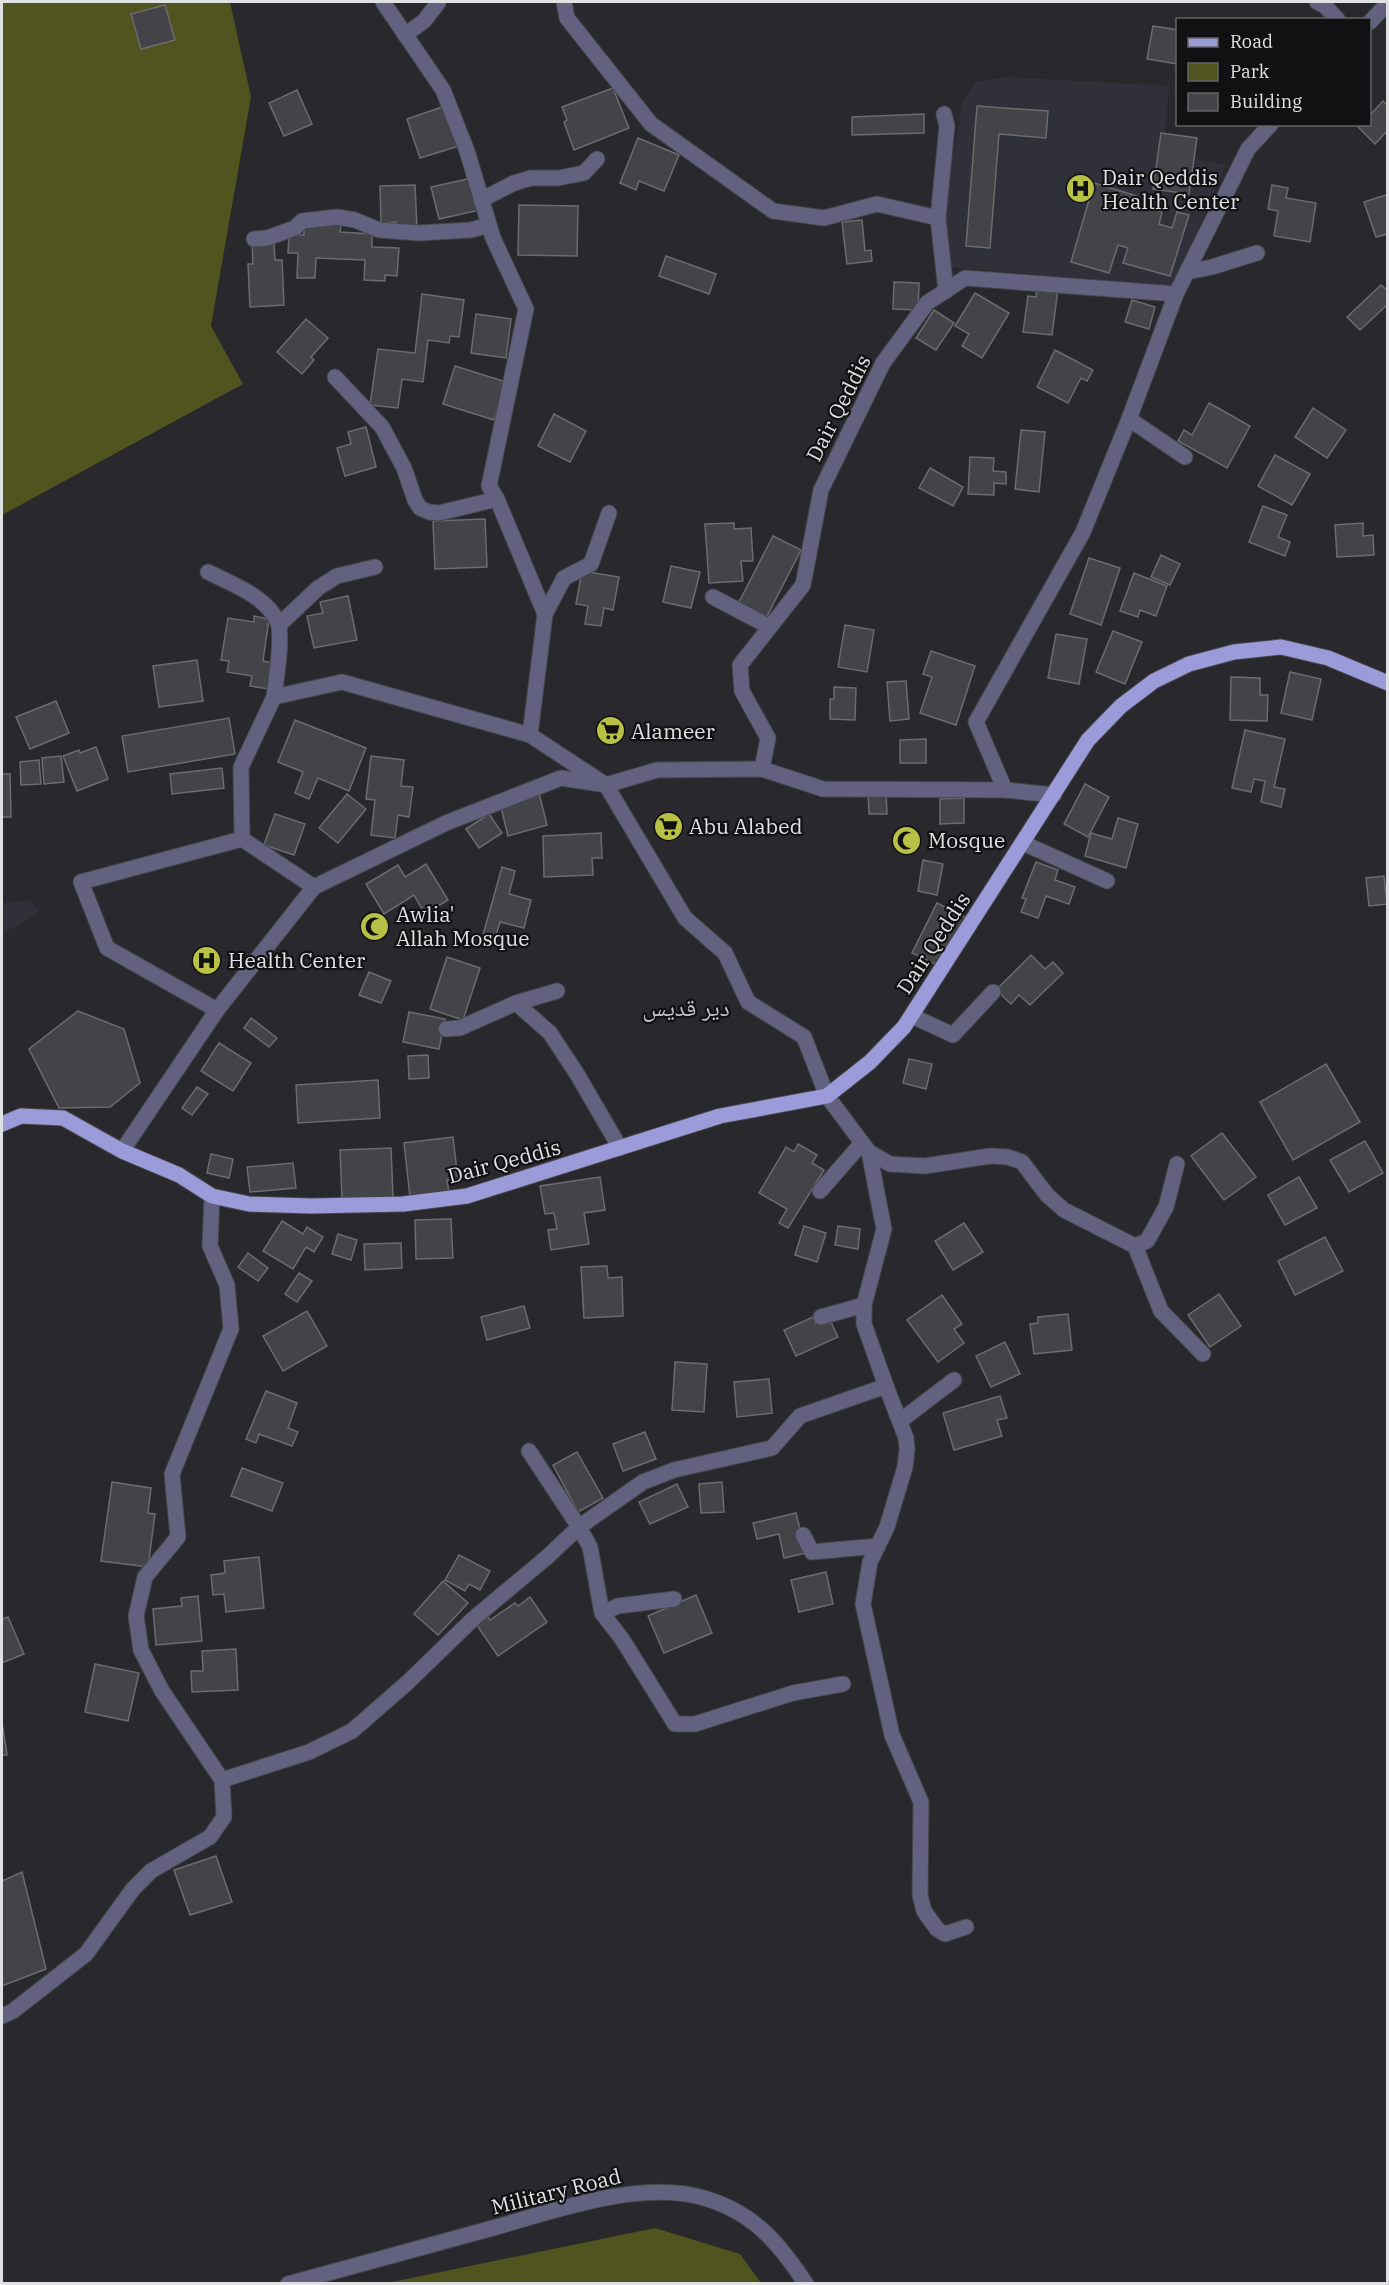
<svg xmlns="http://www.w3.org/2000/svg" width="1389" height="2285" font-family="'IBM Plex Serif','Noto Naskh Arabic',serif">
<style>
.built{fill:#30303a}
.green{fill:#50541f}
.building{fill:#434348;stroke:#6b6b70;stroke-width:1.5}
.lines{fill:none;stroke-linecap:round;stroke-linejoin:round}
.minor-casing{stroke:#45464a;stroke-width:17}
.major-casing{stroke:#45464a;stroke-width:17}
.minor{stroke:#626280;stroke-width:15}
.major{stroke:#9c9bd9;stroke-width:15}
.labels{text-anchor:middle;dominant-baseline:central;stroke-width:4.5;stroke-linejoin:round;paint-order:stroke}
.poi-label{font-size:21px;fill:#e0e1e3;stroke:#111113;text-anchor:start}
.street-label{font-size:21px;fill:#e0e1e3;stroke:#111113}
.quarter-label{font-size:24px;fill:#c0c0c6;stroke:#111113}
</style>
<rect width="100%" height="100%" fill="#28282d"/>
<g class="built">
<polygon points="1007,77 1169,86 1164,152 1226,165 1174,286 948,267 943,214 963,101 976,82"/>
<polygon points="30,900 40,912 2,934 2,903"/>
</g>
<g class="green">
<polygon points="2,2 230,2 251,97 211,326 243,384 2,515"/>
<polygon points="655,2228 740,2254 761,2283 387,2283"/>
</g>
<g class="building">
<polygon points="165,5 175,40 141,49 131,14"/>
<polygon points="1153,26 1178,30 1178,64 1147,59"/>
<polygon points="613,88 629,128 574,150 564,122 567,120 562,107"/>
<polygon points="297,90 312,124 284,136 269,103"/>
<polygon points="1383,101 1388,106 1388,130 1375,144 1358,127 1360,124 1370,124 1370,115"/>
<polygon points="445,106 459,146 420,158 407,119"/>
<polygon points="977,106 1048,111 1046,138 999,134 990,248 966,246"/>
<polygon points="924,114 924,133 852,135 852,117"/>
<polygon points="1161,133 1197,138 1189,194 1153,189"/>
<polygon points="638,138 679,155 664,191 639,181 636,190 620,183"/>
<polygon points="472,178 480,210 439,219 431,187"/>
<polygon points="1094,183 1137,196 1135,204 1162,212 1159,224 1172,228 1177,212 1189,215 1170,276 1123,263 1128,248 1118,245 1109,273 1071,262"/>
<polygon points="415,185 417,228 396,229 396,222 381,223 380,186"/>
<polygon points="1272,185 1288,188 1286,198 1316,203 1310,242 1274,236 1278,211 1268,209"/>
<polygon points="1386,195 1388,201 1388,234 1376,237 1364,202"/>
<polygon points="519,205 578,206 577,256 518,255"/>
<polygon points="862,220 865,251 871,250 872,261 847,264 842,222"/>
<polygon points="304,223 341,225 340,232 372,234 372,247 399,248 397,276 385,275 385,281 364,280 365,260 316,258 315,278 297,278 298,253 288,253 289,234 304,235"/>
<polygon points="274,243 275,260 282,260 284,305 250,307 248,264 253,264 252,244"/>
<polygon points="666,256 716,274 709,294 659,276"/>
<polygon points="894,282 919,283 918,310 893,309"/>
<polygon points="1381,285 1388,291 1388,304 1360,330 1347,317"/>
<polygon points="1037,286 1058,289 1052,335 1023,332 1028,296 1036,297"/>
<polygon points="975,293 1009,313 982,358 962,346 969,334 955,326"/>
<polygon points="422,294 464,300 459,337 450,336 449,343 428,340 423,382 402,379 398,408 370,405 378,349 415,353"/>
<polygon points="1132,300 1155,307 1149,329 1125,322"/>
<polygon points="934,310 954,323 936,350 916,338"/>
<polygon points="476,314 511,319 506,358 471,353"/>
<polygon points="306,319 328,338 311,357 314,360 302,374 277,352"/>
<polygon points="1055,350 1093,370 1087,381 1081,378 1068,403 1037,387"/>
<polygon points="455,366 506,382 494,420 443,404"/>
<polygon points="1209,403 1250,426 1227,468 1178,441 1184,430 1192,435"/>
<polygon points="1313,408 1346,430 1327,458 1295,437"/>
<polygon points="554,414 586,431 570,462 538,446"/>
<polygon points="366,427 376,467 345,476 337,448 351,444 348,432"/>
<polygon points="1021,430 1045,432 1039,492 1015,489"/>
<polygon points="1275,455 1310,474 1292,505 1258,486"/>
<polygon points="970,457 994,458 993,471 1006,472 1006,484 994,483 994,495 968,494"/>
<polygon points="930,468 963,487 953,506 919,488"/>
<polygon points="1263,506 1287,515 1278,537 1290,542 1285,556 1249,542"/>
<polygon points="485,519 487,567 435,569 433,521"/>
<polygon points="734,523 734,529 751,528 753,561 741,561 743,581 709,583 705,524"/>
<polygon points="1363,523 1363,536 1373,535 1374,555 1337,557 1335,525"/>
<polygon points="773,536 801,550 766,618 738,604"/>
<polygon points="1161,555 1180,564 1170,585 1151,577"/>
<polygon points="1089,558 1120,568 1101,625 1070,614"/>
<polygon points="671,566 700,572 691,608 663,602"/>
<polygon points="582,571 619,577 613,610 604,608 601,626 585,624 588,606 576,604"/>
<polygon points="1134,573 1167,586 1156,616 1140,610 1138,617 1120,611"/>
<polygon points="348,596 357,640 314,648 307,616 323,613 320,602"/>
<polygon points="254,616 269,619 263,661 273,663 269,689 250,686 252,676 227,672 229,661 221,660 228,618 254,622"/>
<polygon points="845,625 874,630 867,672 838,667"/>
<polygon points="1113,631 1142,642 1125,684 1096,672"/>
<polygon points="1056,634 1087,639 1079,684 1048,678"/>
<polygon points="931,651 975,666 956,725 920,713 932,677 923,674"/>
<polygon points="197,660 203,701 159,707 153,666"/>
<polygon points="1290,672 1321,679 1312,720 1281,713"/>
<polygon points="1231,677 1260,678 1260,695 1268,695 1267,721 1230,720"/>
<polygon points="906,681 909,719 890,721 887,682"/>
<polygon points="834,687 856,688 855,720 830,719 830,699 834,699"/>
<polygon points="56,701 69,733 30,749 16,717"/>
<polygon points="229,718 235,754 128,772 122,736"/>
<polygon points="295,720 366,748 349,791 318,778 309,799 295,793 303,772 278,762"/>
<polygon points="1245,730 1285,739 1274,787 1285,789 1281,807 1261,802 1265,781 1254,779 1251,792 1232,788"/>
<polygon points="926,739 926,763 900,763 900,740"/>
<polygon points="96,747 108,779 77,791 63,756 79,750 80,753"/>
<polygon points="61,756 64,782 44,784 42,758"/>
<polygon points="371,756 404,760 401,786 413,787 409,817 398,815 395,838 371,835 375,800 366,799"/>
<polygon points="39,760 41,784 21,785 20,762"/>
<polygon points="222,768 224,788 172,794 170,774"/>
<polygon points="2,774 10,774 11,817 2,817"/>
<polygon points="1085,784 1109,797 1088,837 1064,824"/>
<polygon points="868,791 886,791 887,814 869,814"/>
<polygon points="539,793 547,825 508,836 500,803"/>
<polygon points="347,794 366,809 338,843 319,828"/>
<polygon points="964,798 964,823 940,824 940,799"/>
<polygon points="275,814 305,824 294,855 264,845"/>
<polygon points="489,814 502,833 479,848 466,829"/>
<polygon points="1118,818 1138,824 1126,868 1085,856 1091,833 1112,839"/>
<polygon points="601,833 602,858 592,858 593,875 544,877 543,836"/>
<polygon points="923,860 943,864 937,895 918,891"/>
<polygon points="1036,862 1058,870 1055,880 1075,887 1069,904 1046,896 1038,918 1021,912 1026,899 1022,898"/>
<polygon points="426,864 448,900 425,914 414,895 384,914 366,884 398,865 405,877"/>
<polygon points="502,867 515,871 509,894 531,900 524,928 500,922 495,939 483,935"/>
<polygon points="1384,876 1387,904 1369,906 1366,878"/>
<polygon points="937,903 965,917 941,967 912,953"/>
<polygon points="1031,955 1045,969 1053,962 1063,973 1030,1005 1019,995 1011,1004 996,990"/>
<polygon points="447,957 480,968 463,1020 430,1009"/>
<polygon points="369,972 391,981 381,1003 359,995"/>
<polygon points="78,1011 124,1029 140,1083 110,1107 59,1108 29,1049"/>
<polygon points="409,1012 445,1019 439,1049 403,1042"/>
<polygon points="251,1018 277,1038 269,1047 244,1028"/>
<polygon points="219,1043 251,1063 233,1091 201,1071"/>
<polygon points="428,1055 429,1078 409,1079 408,1056"/>
<polygon points="909,1059 932,1064 926,1089 903,1083"/>
<polygon points="1326,1064 1360,1122 1293,1160 1260,1102"/>
<polygon points="378,1080 380,1118 298,1123 296,1085"/>
<polygon points="197,1087 208,1094 192,1115 182,1108"/>
<polygon points="1222,1133 1256,1177 1224,1200 1191,1156"/>
<polygon points="453,1137 458,1179 447,1180 449,1193 410,1197 404,1143"/>
<polygon points="1365,1141 1383,1173 1349,1192 1330,1160"/>
<polygon points="798,1144 817,1155 812,1163 824,1170 788,1228 779,1223 787,1209 759,1193 786,1147 794,1152"/>
<polygon points="391,1148 393,1197 342,1199 340,1150"/>
<polygon points="211,1154 233,1159 229,1178 207,1173"/>
<polygon points="293,1163 296,1188 250,1192 247,1167"/>
<polygon points="600,1177 605,1210 584,1213 589,1244 551,1250 548,1230 557,1229 554,1213 545,1214 540,1186"/>
<polygon points="1299,1177 1317,1208 1285,1225 1268,1195"/>
<polygon points="451,1219 453,1258 416,1259 415,1220"/>
<polygon points="282,1221 303,1234 307,1227 323,1237 314,1252 306,1247 293,1269 263,1251"/>
<polygon points="964,1223 983,1252 953,1270 935,1241"/>
<polygon points="804,1226 826,1233 817,1262 795,1255"/>
<polygon points="838,1226 860,1229 858,1249 835,1245"/>
<polygon points="338,1234 357,1240 351,1260 332,1254"/>
<polygon points="1325,1237 1343,1271 1295,1295 1278,1261"/>
<polygon points="401,1243 402,1268 365,1270 364,1244"/>
<polygon points="248,1253 268,1268 258,1281 238,1267"/>
<polygon points="607,1266 608,1278 622,1277 623,1316 584,1318 581,1267"/>
<polygon points="299,1273 312,1281 297,1302 285,1294"/>
<polygon points="1219,1294 1241,1326 1210,1347 1188,1315"/>
<polygon points="942,1295 962,1324 954,1329 964,1343 938,1362 907,1320"/>
<polygon points="524,1306 530,1328 487,1340 481,1317"/>
<polygon points="307,1311 327,1346 283,1371 263,1336"/>
<polygon points="1068,1314 1072,1350 1034,1354 1030,1324 1038,1323 1038,1317"/>
<polygon points="813,1317 816,1324 829,1318 838,1337 796,1356 784,1330"/>
<polygon points="1005,1342 1020,1374 991,1387 976,1356"/>
<polygon points="675,1362 707,1364 704,1412 672,1410"/>
<polygon points="769,1379 772,1413 737,1417 734,1382"/>
<polygon points="266,1391 297,1403 288,1428 298,1432 292,1446 259,1434 256,1443 246,1439"/>
<polygon points="1000,1396 1007,1418 997,1420 1002,1436 954,1450 943,1413"/>
<polygon points="645,1432 656,1459 623,1471 613,1444"/>
<polygon points="577,1452 603,1498 578,1512 553,1465"/>
<polygon points="242,1468 283,1483 272,1511 231,1496"/>
<polygon points="112,1482 151,1488 148,1513 155,1514 148,1567 101,1561"/>
<polygon points="722,1482 724,1512 701,1513 699,1484"/>
<polygon points="677,1484 688,1507 650,1524 639,1502"/>
<polygon points="796,1513 806,1553 784,1558 779,1534 757,1539 753,1523"/>
<polygon points="459,1555 490,1571 480,1590 469,1584 465,1591 445,1580"/>
<polygon points="259,1557 264,1608 226,1612 224,1594 213,1595 211,1575 225,1573 224,1561"/>
<polygon points="826,1572 833,1604 799,1612 791,1580"/>
<polygon points="443,1581 468,1603 438,1635 414,1614"/>
<polygon points="696,1595 712,1633 664,1653 648,1616"/>
<polygon points="198,1596 202,1641 156,1645 153,1609 182,1606 181,1598"/>
<polygon points="530,1597 547,1622 498,1656 476,1624 487,1616 490,1620 515,1603 518,1606"/>
<polygon points="8,1617 24,1654 2,1663 2,1619"/>
<polygon points="236,1649 238,1690 192,1692 191,1671 203,1671 202,1651"/>
<polygon points="95,1664 139,1673 128,1721 85,1712"/>
<polygon points="2,1722 7,1755 2,1755"/>
<polygon points="216,1856 232,1902 190,1915 174,1870"/>
<polygon points="22,1872 46,1969 2,1986 2,1881"/>
</g>
<g class="lines">
<defs>
<g id="minor">
<polyline points="383,2 443,90 467,151 493,238 526,309 489,486 497,499 545,614 530,735 606,785"/>
<polyline points="564,2 567,18 651,124 773,211 824,218 877,204 938,218"/>
<polyline points="1317,2 1325,6 1338,20"/>
<polyline points="1370,22 1388,3"/>
<polyline points="405,35 424,21 438,3"/>
<polyline points="944,114 947,126 938,218 946,291"/>
<polyline points="481,200 514,183 531,178 558,178 584,173 597,159"/>
<polyline points="254,239 267,238 295,228 302,221 337,217 355,220 379,230 419,233 471,230 489,225"/>
<polyline points="1187,272 1212,267 1257,253"/>
<polyline points="335,377 382,427 404,468 415,500 420,508 429,512 439,513 497,499"/>
<polyline points="1129,419 1185,457"/>
<path d="M208,572c24,12 60,25 70,51 5,15 -2,57 -4,74"/>
<polyline points="713,597 770,627"/>
<polyline points="545,614 564,578 591,564 609,513"/>
<polyline points="279,625 318,588 337,576 375,567"/>
<polyline points="762,769 768,738 742,691 740,665 803,585 821,490 883,363 927,303 965,278 1176,294"/>
<polyline points="1005,790 976,722 1083,532 1129,419 1176,294 1248,149 1271,124"/>
<polyline points="242,839 314,887"/>
<polyline points="1023,843 1107,881"/>
<polyline points="516,1003 550,1033 577,1074 620,1148"/>
<polyline points="217,1010 107,948 81,882 242,839 241,767 274,697 342,682 530,735"/>
<polyline points="912,1016 953,1035 993,992"/>
<polyline points="446,1029 460,1028 516,1003 557,991"/>
<polyline points="122,1151 217,1010 314,887 446,823 561,778 600,784"/>
<polyline points="869,1152 890,1164 925,1166 990,1156 1008,1157 1022,1162 1047,1195 1064,1210 1135,1246 1161,1311 1203,1354"/>
<polyline points="820,1191 862,1143"/>
<polyline points="212,1196 210,1246 227,1285 231,1329 172,1474 178,1537 145,1577 136,1616 141,1650 162,1691 222,1780"/>
<polyline points="1135,1246 1147,1241 1166,1207 1177,1164"/>
<polyline points="821,1317 864,1305"/>
<polyline points="886,1386 906,1438 907,1449 905,1467 887,1527 870,1562 863,1604 892,1735 921,1802 920,1895 924,1911 937,1929 945,1934 966,1927"/>
<polyline points="900,1421 954,1380"/>
<polyline points="529,1451 579,1527 590,1547 602,1613 622,1639 675,1724 695,1724 793,1693 843,1684"/>
<polyline points="803,1535 812,1552 878,1546"/>
<polyline points="602,1613 618,1606 674,1599"/>
<polyline points="2,2016 13,2011 86,1954 133,1889 151,1871 210,1837 224,1817 222,1780 309,1752 352,1731 407,1683 473,1619 546,1558 579,1527 643,1482 674,1470 772,1448 800,1416 886,1386 864,1324 864,1305 884,1229 869,1152 827,1096 804,1037 748,1002 725,953 685,918 606,785 657,770 762,769 823,789 1005,790 1054,795"/>
<path d="M288,2284c65,-18 129,-35 194,-53 64,-17 157,-53 222,-33 49,14 75,45 102,86"/>
</g>
<polyline id="major" points="2,1124 21,1116 63,1118 122,1151 179,1175 212,1196 249,1204 311,1206 403,1204 467,1196 720,1116 827,1096 870,1062 904,1027 1088,740 1121,706 1154,681 1189,664 1234,652 1281,647 1328,658 1388,683"/>
</defs>
<use href="#minor" class="minor-casing"/>
<use href="#major" class="major-casing"/>
<use href="#minor" class="minor"/>
<use href="#major" class="major"/>
</g>
<defs>
<symbol id="hospital-disc" viewBox="-11 -11 22 22"><circle r="9.5" fill="#b9c046" stroke="#111113"/><path d="M-5-5h3v3.5h4V-5h3V5h-3V1.5h-4V5h-3Z" fill="#111"/></symbol>
<symbol id="supermarket-disc" viewBox="-11 -11 22 22"><circle r="9.5" fill="#b9c046" stroke="#111113"/><path d="M-6-5.5h2.5l.6 2H6L4.5 2H-2.5L-4.4-4H-6ZM-1.5 3.2a1.3 1.3 0 1 0 .1 0ZM3 3.2a1.3 1.3 0 1 0 .1 0Z" fill="#111"/></symbol>
<symbol id="mosque-disc" viewBox="-11 -11 22 22"><circle r="9.5" fill="#b9c046" stroke="#111113"/><path d="M3.5-4.9A6 6 0 1 0 3.5 4.9A5 5 0 1 1 3.5-4.9Z" fill="#111"/></symbol>
</defs>
<g fill-rule="evenodd">
<use href="#hospital-disc" x="1064" y="172" width="33" height="33"/>
<use href="#supermarket-disc" x="594" y="714" width="33" height="33"/>
<use href="#supermarket-disc" x="652" y="810" width="33" height="33"/>
<use href="#mosque-disc" x="890" y="824" width="33" height="33"/>
<use href="#mosque-disc" x="358" y="910" width="33" height="33"/>
<use href="#hospital-disc" x="190" y="944" width="33" height="33"/>
</g>
<g class="labels">
<g class="poi-label">
<text x="1102" y="177">Dair Qeddis<tspan x="1102" dy="24">Health Center</tspan></text>
<text x="631" y="731">Alameer</text>
<text x="689" y="826">Abu Alabed</text>
<text x="928" y="840">Mosque</text>
<text x="396" y="914">Awlia'<tspan x="396" dy="24">Allah Mosque</tspan></text>
<text x="228" y="960">Health Center</text>
</g>
<g class="street-label">
<text transform="translate(838 408) rotate(-63)">Dair Qeddis</text>
<text transform="translate(933 943) rotate(-57)">Dair Qeddis</text>
<text transform="translate(504 1161) rotate(-15)">Dair Qeddis</text>
<text transform="translate(556 2191) rotate(-14)">Military Road</text>
</g>
<g class="quarter-label">
<text x="686" y="1007">دير قديس</text>
</g>
</g>
<rect width="1389" height="2285" fill="none" stroke="#e0e1e3" stroke-width="6"/>
<rect x="1176" y="18" width="195" height="108" fill="#111113" stroke="#646466" stroke-width="1.5"/>
<rect x="1188" y="38" width="30" height="9" fill="#9c9bd9" stroke="#646466" stroke-width="1.5"/>
<text x="1230" y="48" font-size="18" fill="#e0e1e3">Road</text>
<rect x="1188" y="63" width="30" height="18" fill="#50541f" stroke="#646466" stroke-width="1.5"/>
<text x="1230" y="78" font-size="18" fill="#e0e1e3">Park</text>
<rect x="1188" y="93" width="30" height="18" fill="#434348" stroke="#646466" stroke-width="1.5"/>
<text x="1230" y="108" font-size="18" fill="#e0e1e3">Building</text>
</svg>
